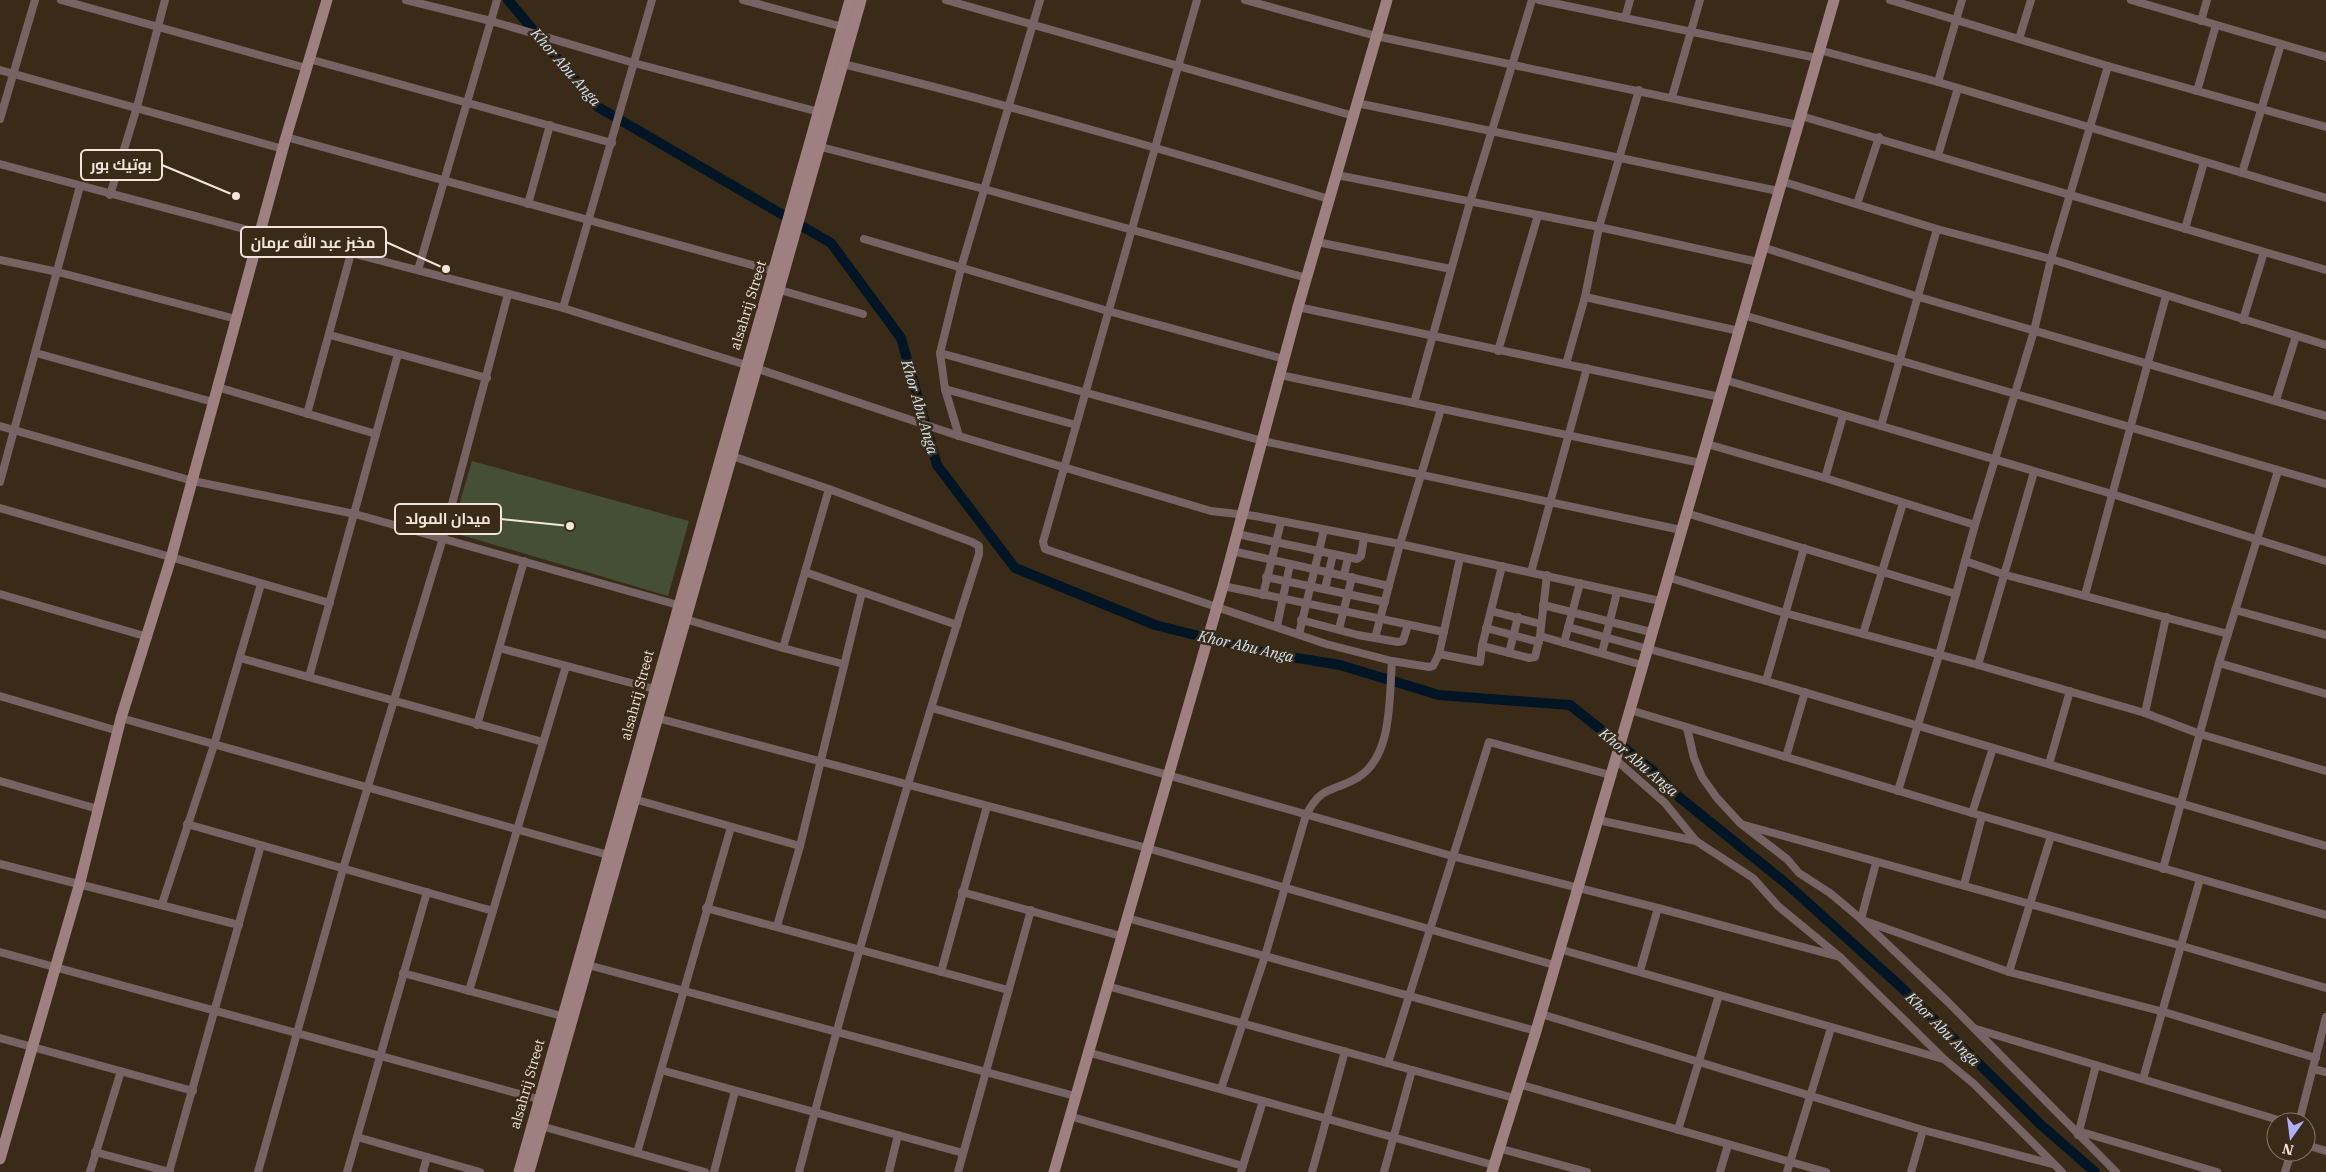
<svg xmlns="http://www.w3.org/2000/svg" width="2326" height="1172" font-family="'IBM Plex Serif',Cairo,serif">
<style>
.green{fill:#444f35}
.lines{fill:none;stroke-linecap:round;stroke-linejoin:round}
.canal{stroke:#011524;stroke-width:10}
.street{stroke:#766363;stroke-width:8}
.secondary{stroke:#9e8081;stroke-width:11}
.labels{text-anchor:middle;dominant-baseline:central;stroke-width:5;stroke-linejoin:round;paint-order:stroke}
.street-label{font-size:14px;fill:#f0e6db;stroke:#3a2b19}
.water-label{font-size:15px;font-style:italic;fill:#cfe6f7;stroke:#3a2b19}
.leader{fill:none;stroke:#f0e6db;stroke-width:2}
.callout-dot{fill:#f0e6db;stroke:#3a2b19;stroke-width:2}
.callout{fill:#3a2b19;stroke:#f0e6db;stroke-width:2}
.callout-label{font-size:15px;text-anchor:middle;font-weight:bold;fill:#f0e6db}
</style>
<rect width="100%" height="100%" fill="#3a2b19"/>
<polygon class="green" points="472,461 689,521 668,596 451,532"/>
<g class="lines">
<polyline class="canal" points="508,0 598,107 831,243 901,338 937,465 1015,568 1155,625 1267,653 1340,665 1439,695 1570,705 1653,771 1679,797 1788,885 1901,987 2040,1124 2095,1172"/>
<g class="street">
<polyline points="61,0 306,68"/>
<polyline points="406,0 491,21 634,63 819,112"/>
<polyline points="743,0 843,27"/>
<polyline points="946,0 1354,116"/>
<polyline points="1197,0 1043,542 1045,549 1326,644 1392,661 1429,667 1433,666 1439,654 1460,558"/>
<polyline points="1245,0 1376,36 1798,125"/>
<polyline points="1539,0 1817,58"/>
<polyline points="1890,0 2108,66 2326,127"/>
<polyline points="2131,0 2326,57"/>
<polyline points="1625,18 1630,0"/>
<polyline points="2201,21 2207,0"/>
<polyline points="2019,39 2031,0"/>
<polyline points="1819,50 1938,82 2326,198"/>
<polyline points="309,59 612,143"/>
<path d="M843,64c164,40 325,87 486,135"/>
<polyline points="0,70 283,149"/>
<polyline points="1938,82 1962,0"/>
<polyline points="2197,91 2216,25"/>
<polyline points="1672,97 1700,0"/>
<polyline points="1357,103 1778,191"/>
<polyline points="1801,116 2326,270"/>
<polyline points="0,119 35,0"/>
<polyline points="286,137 774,271"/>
<polyline points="821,147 984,189 1307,278"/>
<polyline points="1938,155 1958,88"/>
<polyline points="0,164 259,233 351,253 563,308 746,365 959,436 1211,511 1255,516 1400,544 1660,601"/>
<polyline points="2242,173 2281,44"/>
<polyline points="1337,175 1599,227 1758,262"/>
<polyline points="1781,181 1937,229 2051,259 2326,345"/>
<polyline points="110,195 137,107 165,0"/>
<polyline points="528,204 550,125"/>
<polyline points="1857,204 1879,137"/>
<polyline points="2185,229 2204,162"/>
<polyline points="864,239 1108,311 1284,359"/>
<polyline points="1317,242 1451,269"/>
<polyline points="1762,247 1919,297 2326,416"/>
<polyline points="0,260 58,272 236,319"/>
<polyline points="418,270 497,0"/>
<polyline points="780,290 863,314"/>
<polyline points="1585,297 1739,331"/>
<polyline points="1298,307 1720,397"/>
<polyline points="563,308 652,0"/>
<polyline points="1743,315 2326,484"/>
<polyline points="2243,320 2264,252"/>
<polyline points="330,335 487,378"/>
<polyline points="1498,351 1538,215"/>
<polyline points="36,353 213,402"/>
<polyline points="940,353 1263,441 1681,530"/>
<polyline points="1566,364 1585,297 1599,227 1639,90"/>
<polyline points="1280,375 1701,463"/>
<polyline points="1725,380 2112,494 2326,561"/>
<polyline points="217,387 376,434"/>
<polyline points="945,389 1076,425"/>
<polyline points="2276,400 2296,336"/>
<polyline points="1414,403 1470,202 1532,0"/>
<polyline points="307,414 351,253"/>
<polyline points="0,426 193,481 355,514 678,605"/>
<polyline points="1881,426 1937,229"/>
<polyline points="959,436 945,389 940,353 961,268 1040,0"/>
<polyline points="1707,444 1825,478 1975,525"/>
<path d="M732,456l97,33 143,53 7,4v8c-65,205 -126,410 -180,618"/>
<polyline points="1825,478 1843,416"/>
<polyline points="0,482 80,186"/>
<polyline points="829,489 783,648 843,664"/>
<polyline points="0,508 330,603"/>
<polyline points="1686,513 1956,594"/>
<polyline points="1237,534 1357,559 1361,556 1364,538"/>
<polyline points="1232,551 1389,586"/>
<polyline points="1965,561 2006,575 2228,634"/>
<polyline points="805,572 957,625"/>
<polyline points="1531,572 1587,368"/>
<polyline points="1344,575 1348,558"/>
<polyline points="1266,577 1385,602"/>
<polyline points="1667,577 1785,613 1978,665 2145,713 2200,734 2326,771"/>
<polyline points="1223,586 1444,632"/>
<polyline points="1325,589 1333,554"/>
<polyline points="0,594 148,637"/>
<polyline points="1263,595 1281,522"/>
<polyline points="2085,595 2166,296"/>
<polyline points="1543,605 1651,632"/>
<polyline points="2235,610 2326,635"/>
<polyline points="1491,611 1541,624"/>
<polyline points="685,619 783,648"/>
<polyline points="1301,620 1358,635 1398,642 1403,641 1408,625"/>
<polyline points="1277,626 1290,564"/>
<polyline points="1568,627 1766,681 2326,846"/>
<polyline points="1486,628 1539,642"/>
<polyline points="1339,629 1352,577"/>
<polyline points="1299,634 1324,530"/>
<polyline points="1863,634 1903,503"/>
<polyline points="1540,636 1642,665"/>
<polyline points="1375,638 1400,544 1441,409"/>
<polyline points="1564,643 1580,583"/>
<polyline points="1482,646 1529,658 1535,657 1540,636 1547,575"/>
<polyline points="499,648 654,689"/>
<polyline points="1509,653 1518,617"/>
<polyline points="1602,653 1617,592"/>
<polyline points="1439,654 1480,662 1482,646 1502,566"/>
<polyline points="240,658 543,742"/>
<polyline points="2219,663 2326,694"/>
<polyline points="1978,665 2034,472"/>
<polyline points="309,677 398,354"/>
<polyline points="1766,681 1804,548"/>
<polyline points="0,696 118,731"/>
<polyline points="932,708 1452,856 1658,908 1840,957"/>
<polyline points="1630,710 1982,816 2326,915"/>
<polyline points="2145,713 2166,617"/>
<polyline points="121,718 608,855"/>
<polyline points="657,718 1147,848 1554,965"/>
<polyline points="477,725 524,561"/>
<polyline points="1687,728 1694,758 1702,777 1717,798 1740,823 1787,859 1799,873 1830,893 1861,919 1948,1002 2116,1172"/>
<polyline points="1786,757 1805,692"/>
<polyline points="1615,759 1665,803 1696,841 1753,878 1778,906 1840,957 1945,1060 1974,1084 2062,1172"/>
<polyline points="2049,764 2070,691"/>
<polyline points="0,781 98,809"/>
<polyline points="1898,791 1939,655 1975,525 2034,331 2051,259 2108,66"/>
<polyline points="634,799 800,846"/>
<polyline points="1972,813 1993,748"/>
<polyline points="1598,820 1696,841"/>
<polyline points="187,824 493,911"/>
<polyline points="1744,825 2182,946 2326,988"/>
<polyline points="0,864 239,925"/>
<polyline points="2163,869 2219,663 2278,471"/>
<polyline points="1964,885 1982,816"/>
<polyline points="962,892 1121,936"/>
<polyline points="162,904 214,745 261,584"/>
<polyline points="706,908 1008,990"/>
<polyline points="1127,918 1536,1031"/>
<polyline points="1861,919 1876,863"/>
<polyline points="1865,921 2009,972 2164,1012 2316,1058"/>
<polyline points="777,926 800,846 862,592"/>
<polyline points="1559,949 1943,1059"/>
<polyline points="0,952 538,1099"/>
<polyline points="588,965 1075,1096"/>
<polyline points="1640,971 1658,908"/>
<polyline points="941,972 987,806"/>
<polyline points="2009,972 2051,836"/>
<polyline points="403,973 562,1016"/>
<polyline points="1107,986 1514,1098"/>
<polyline points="469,991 566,666"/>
<polyline points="1541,1014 1923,1130 2052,1164"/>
<polyline points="1976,1029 2285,1122"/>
<polyline points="0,1038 193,1091"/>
<polyline points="1087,1052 1493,1165"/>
<polyline points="1388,1063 1489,742 1610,775"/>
<polyline points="2313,1069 2326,1072"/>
<polyline points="661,1070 963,1153"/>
<polyline points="2143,1079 2200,879"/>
<polyline points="1518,1084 1826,1172"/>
<path d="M1221,1089l44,-133 41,-141c16,-30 25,-22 51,-37 36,-21 32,-80 35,-117"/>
<polyline points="1069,1116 1243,1166"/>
<polyline points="2299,1122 2326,1017"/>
<polyline points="541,1126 705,1172"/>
<polyline points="1678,1130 1719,995"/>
<polyline points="2078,1131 2217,1172"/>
<polyline points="2078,1135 2096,1065"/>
<polyline points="357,1137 480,1172"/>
<polyline points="2306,1145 2326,1151"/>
<polyline points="1498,1148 1587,1172"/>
<polyline points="95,1152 170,1172"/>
<polyline points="637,1153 731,827"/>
<polyline points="90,1172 121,1071"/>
<polyline points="169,1172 261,845"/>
<polyline points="258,1172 343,869 443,538 508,294"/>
<polyline points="347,1172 427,892"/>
<polyline points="423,1172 427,1157"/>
<polyline points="714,1172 735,1091"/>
<polyline points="889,1172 898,1135"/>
<polyline points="958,1172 1031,910"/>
<polyline points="1241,1172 1263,1101"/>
<polyline points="1312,1172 1345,1051"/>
<polyline points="1384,1172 1412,1070"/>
<polyline points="1720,1172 1728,1145"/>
<polyline points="1787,1172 1831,1028"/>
<polyline points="1911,1172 1923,1130"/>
<polyline points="2285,1172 2291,1152"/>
</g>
<g class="secondary">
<polyline points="0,1159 79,886 121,718 171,558 286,137 327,0"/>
<polyline points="519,1172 850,0"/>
<polyline points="529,1172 861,0"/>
<polyline points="1054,1172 1223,586 1298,307 1387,0"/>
<polyline points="1492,1172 1536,1031 1630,710 1834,0"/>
</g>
</g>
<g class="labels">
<g class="street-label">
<text transform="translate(748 305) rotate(-73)">alsahrij Street</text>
<text transform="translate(637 695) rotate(-75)">alsahrij Street</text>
<text transform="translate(527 1084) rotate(-74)">alsahrij Street</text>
</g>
<g class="water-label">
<text transform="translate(566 67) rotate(49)">Khor Abu Anga</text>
<text transform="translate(920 407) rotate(74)">Khor Abu Anga</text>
<text transform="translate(1246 646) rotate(13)">Khor Abu Anga</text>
<text transform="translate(1639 762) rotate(40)">Khor Abu Anga</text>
<text transform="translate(1943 1029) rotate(45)">Khor Abu Anga</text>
</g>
</g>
<path class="leader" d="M236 196L162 165M446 269L386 242M570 526L501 519"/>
<g class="callout-dot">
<circle cx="236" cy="196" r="5"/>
<circle cx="446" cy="269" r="5"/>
<circle cx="570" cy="526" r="5"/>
</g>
<g class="callout">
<rect x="81" y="150" width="81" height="30" rx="5"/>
<rect x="241" y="227" width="145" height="30" rx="5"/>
<rect x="395" y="504" width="106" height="30" rx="5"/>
</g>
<g class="callout-label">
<text x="121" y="170">بوتيك بور</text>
<text x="313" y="248">مخبز عبد الله عرمان</text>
<text x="448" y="524">ميدان المولد</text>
</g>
<g transform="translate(2291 1137) rotate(194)"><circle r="24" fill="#3a2b19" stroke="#837667"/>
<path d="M0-4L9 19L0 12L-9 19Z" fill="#afaefa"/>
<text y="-8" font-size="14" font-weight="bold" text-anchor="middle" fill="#f0e6db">N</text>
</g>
</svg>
